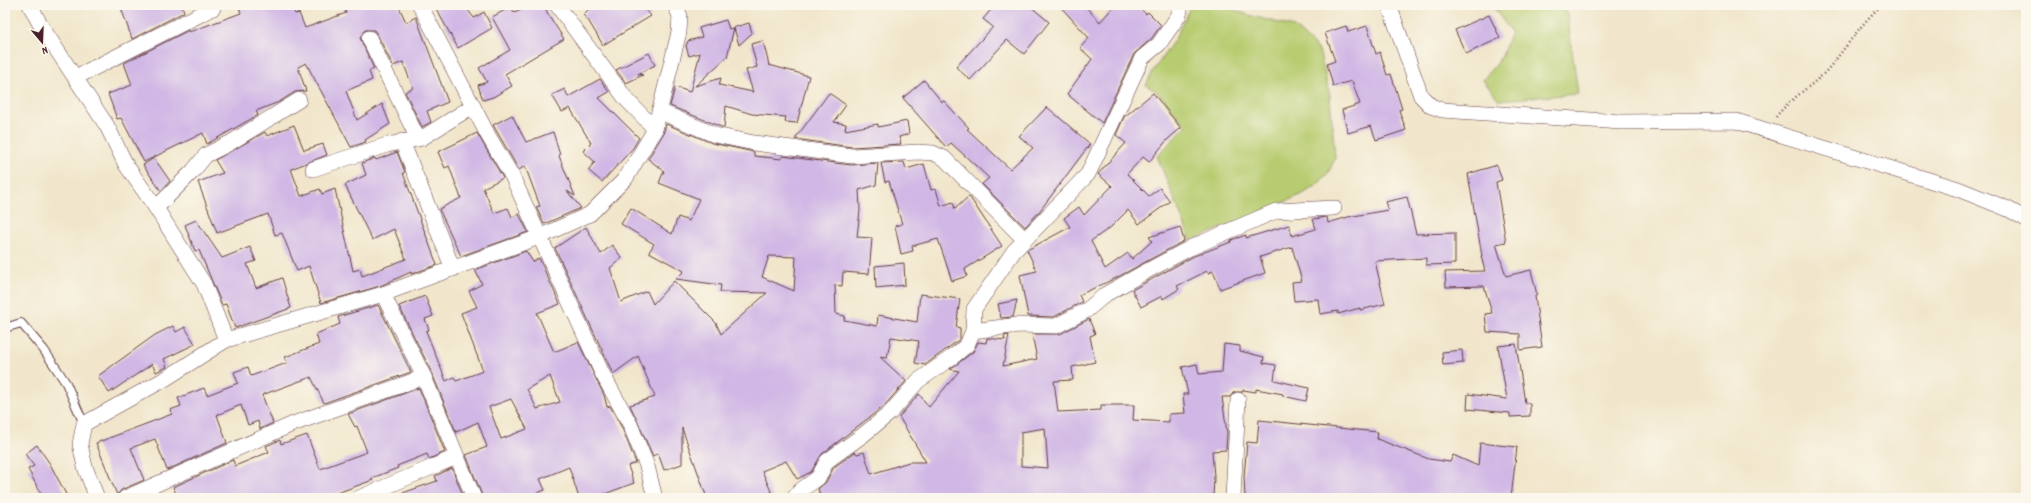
<svg xmlns="http://www.w3.org/2000/svg" width="2031" height="503" font-family="Dekko,sans-serif">
<style>
.green{fill:#b7cc70;stroke:#80764e}
.building{fill:#d0b7e5;fill-rule:evenodd}
.lines{fill:none;stroke-linecap:round;stroke-linejoin:round}
.lane-casing{stroke:#633d43;stroke-width:10}
.street-casing{stroke:#633d43;stroke-width:16}
.path{stroke:#633d43;stroke-width:2.5;stroke-dasharray:1 3;stroke-linecap:butt}
.lane{stroke:#fff;stroke-width:8}
.street{stroke:#fff;stroke-width:15}
</style>
<rect width="100%" height="100%" fill="#fbf7ec"/>
<filter id="ink" filterUnits="userSpaceOnUse"><feTurbulence type="fractalNoise" baseFrequency=".025" numOctaves="2"/><feDisplacementMap in="SourceGraphic" scale="8" xChannelSelector="R" yChannelSelector="G"/><feConvolveMatrix kernelMatrix="1 2 1 2 8 2 1 2 1" color-interpolation-filters="sRGB"/></filter>
<filter id="wash" filterUnits="userSpaceOnUse"><feTurbulence type="fractalNoise" baseFrequency=".012" numOctaves="4" result="noise"/><feDisplacementMap in="SourceGraphic" scale="16" xChannelSelector="R" yChannelSelector="G"/><feGaussianBlur stdDeviation="0.9" result="paint"/><feColorMatrix in="noise" values="0 0 0 0 0 0 0 0 0 0 0 0 0 0 0 0 0 1.4 0 .05"/><feComposite in="paint" operator="in"/></filter>
<g filter="url(#wash)">
<rect width="100%" height="100%" fill="#f1e6cb"/>
<g class="green">
<polygon points="1191,5 1222,5 1245,14 1294,27 1319,50 1330,96 1335,159 1328,173 1316,186 1301,195 1191,241 1157,156 1186,126 1157,92 1146,85 1153,71 1175,39"/>
<polygon points="1492,5 1564,5 1567,13 1578,94 1499,100 1483,80 1502,56 1511,32"/>
</g>
<g id="blocks">
<g class="building">
<polygon points="120,5 182,5 184,12 132,39"/>
<polygon points="238,5 291,5 295,14 299,13 305,28 346,13 342,5 398,5 406,22 416,17 448,102 427,111 431,122 422,127 405,92 413,88 403,62 393,66 377,34 374,30 365,30 360,38 374,69 369,71 372,80 346,91 357,120 382,104 390,124 365,140 366,142 351,147 306,63 298,67 306,91 295,92 279,102 256,111 258,115 207,144 203,133 144,162 121,118 117,119 108,94 132,85 124,63 189,30 189,32 241,13"/>
<polygon points="434,5 464,5 474,18 484,12 492,28 458,48"/>
<polygon points="532,5 544,5 548,14 564,39 505,74 512,86 493,97 483,100 478,85 487,82 479,68 510,50 492,17 511,7 514,12"/>
<polygon points="593,5 642,5 651,16 603,45 588,20 583,15"/>
<polygon points="995,5 1029,5 1049,22 1024,54 1007,40 970,80 956,67 993,27 983,19"/>
<polygon points="1059,5 1084,5 1100,22 1115,5 1136,5 1146,14 1148,12 1161,25 1152,38 1134,54 1102,123 1067,94 1092,59 1080,48 1089,38"/>
<polygon points="1489,15 1500,38 1466,54 1455,30"/>
<polygon points="726,20 729,29 749,23 752,33 739,45 734,28 727,57 695,86 721,78 719,85 753,92 746,70 757,67 751,44 763,41 769,65 809,76 797,123 785,122 786,117 752,114 726,106 724,128 670,106 675,87 690,92 700,53 689,56 686,46 688,41 702,37 699,28"/>
<polygon points="1346,26 1348,32 1367,26 1376,54 1380,52 1387,75 1391,74 1402,109 1399,110 1406,130 1376,140 1371,126 1348,133 1342,110 1360,104 1352,81 1333,86 1327,64 1335,61 1325,33"/>
<polygon points="649,53 655,65 638,74 643,75 626,83 616,70"/>
<polygon points="600,79 609,92 599,98 639,138 633,148 602,182 588,170 595,162 583,151 591,143 570,108 562,112 552,95 565,89 568,97"/>
<polygon points="924,80 942,102 944,101 969,128 967,129 1010,169 1033,148 1019,136 1047,107 1090,144 1039,212 1025,227 982,184 989,178 951,143 946,147 903,98"/>
<polygon points="829,93 846,105 834,122 846,124 845,130 878,124 878,127 907,121 909,134 899,137 901,144 852,147 795,139"/>
<polygon points="1153,93 1181,128 1167,140 1149,162 1143,157 1127,174 1149,196 1160,188 1170,201 1139,224 1128,210 1111,227 1091,241 1105,269 1128,253 1132,259 1152,241 1149,237 1180,227 1184,241 1116,278 1079,295 1082,302 1054,317 1028,316 1020,275 1037,271 1027,250 1070,227 1064,218 1079,207 1084,215 1112,186 1098,174 1126,143 1116,135 1124,117"/>
<polygon points="512,115 526,142 553,132 560,155 559,156 575,196 567,191 581,208 544,224 536,207 540,206 525,166 519,170 493,125"/>
<path d="M666,124l46,19 42,9v4l28,3v-3l69,9 27,-2 -2,22 -17,5 1,20 -3,27 15,1 -3,36 -26,-2 -1,14 -7,-1 1,29 9,2 -1,4 33,6 1,-11 39,7 3,-28 40,5 -4,28 4,1v11l-35,26 -10,-2 4,-22 -28,-4 -4,21 -7,-1 26,24 -22,25 -62,48 -11,18 -14,7 -11,-18 -24,10 12,27h-67l-25,-70v36l-18,6 -6,-17 -5,3 -23,-51 25,-8 -17,-41 -25,18 -58,-126 31,-21 15,27 11,-9 10,13 -12,10 11,34 26,-11 6,13 21,-23 42,42 5,11 46,-41 -47,-1 1,-7 -45,-6 8,-8 -35,-19 5,-8 -33,-20 10,-16 41,26 6,-17 11,4 10,-22 -40,-16 5,-12 -16,-12 15,-25zM769,256l27,1 -2,34 -32,-14z"/>
<polygon points="294,125 304,150 323,144 327,155 291,169 301,196 320,189 322,194 335,189 353,271 360,269 362,276 406,259 394,229 372,240 345,185 366,175 362,163 375,158 376,160 397,152 405,172 403,173 437,265 411,274 411,272 380,286 321,303 309,266 297,271 282,233 275,235 268,214 217,233 198,182 223,173 215,160 265,132 267,136"/>
<polygon points="477,133 503,178 483,188 494,213 508,208 512,217 519,214 528,232 461,256 439,209 461,198 449,166 445,168 438,152"/>
<polygon points="154,158 170,181 161,191 143,165"/>
<polygon points="904,162 906,169 924,164 931,190 936,189 941,206 953,202 955,209 969,196 1002,246 965,269 967,276 952,281 938,239 912,246 913,251 901,254 895,226 902,224 889,181 885,182 881,163"/>
<polygon points="1497,165 1502,180 1496,182 1506,242 1496,244 1506,276 1531,270 1537,295 1535,296 1542,347 1520,350 1520,334 1487,332 1485,314 1492,313 1484,286 1446,287 1445,272 1485,271 1481,256 1482,256 1468,174"/>
<polygon points="1407,197 1416,234 1455,233 1455,264 1426,265 1426,258 1375,261 1385,304 1360,310 1360,308 1338,314 1338,311 1320,314 1318,299 1294,301 1292,282 1302,281 1292,247 1260,257 1265,273 1220,289 1213,271 1208,273 1207,271 1177,286 1179,289 1163,299 1162,296 1141,307 1132,290 1194,256 1231,242 1231,240 1246,235 1246,238 1289,225 1292,236 1316,229 1313,219 1327,217 1328,223 1348,217 1388,210 1385,202"/>
<polygon points="196,220 222,258 250,247 256,261 247,264 256,288 282,278 291,308 235,328 226,304 222,305 199,250 195,251 185,225"/>
<path d="M526,251l7,11 6,-4 21,46 -23,9 17,39 24,-10 26,53 3,12 3,-1 12,22 14,35 -8,3 6,17 -40,15h-15l-10,-31 -29,12 5,11 -10,4 1,4h-53l-17,-43 21,-8 -9,-25 -22,10 -24,-59 -33,-67 26,-10 8,20 -8,3 4,11 -3,1 20,50 8,-4 2,4 27,-10 -22,-58 16,-6 -8,-16 13,-7 -7,-14zM550,376l10,26 -23,7 -10,-20zM511,399l16,30 -26,10 -12,-32z"/>
<polygon points="904,263 905,285 876,288 875,266"/>
<polygon points="1017,300 1013,317 1001,318 998,304"/>
<polygon points="378,305 411,372 324,403 311,377 262,395 273,423 260,429 258,421 248,425 241,405 217,415 227,443 167,470 155,439 131,448 144,480 121,490 117,495 96,443 172,414 170,410 181,406 178,398 204,388 207,395 238,383 234,372 248,367 251,376 287,363 285,357 319,344 316,334 340,324 338,317"/>
<path d="M1089,319l6,15 -5,2 5,26 -23,5 1,13 -19,1 4,31 43,-2v-5h33l-1,15 36,2v-8l16,-1 -2,-19h5l-6,-27 15,-3 2,10 23,-2 2,-28 16,2v5l24,6 -1,6 13,2 -2,15 35,8 -3,13 -23,-5v-2l-27,-5v3l-13,-2v2h-9l-4,5h-8l5,36 -1,17 -14,1 2,26 -1,21h-392l-3,-9 8,-7 8,-15 21,-15 2,2 7,-2 7,22 38,-12h17l-27,-45 20,-23 10,13 30,-36 -9,-2 23,-17 5,-10 8,1 1,-5 18,2 -1,-4 5,-1 -6,31 34,-7 -5,-25h28zM1045,428l3,40 -27,-2v-34z"/>
<polygon points="173,326 176,332 185,327 195,344 164,359 167,367 156,372 152,364 109,393 98,376 155,335"/>
<polygon points="1516,344 1525,403 1530,403 1530,416 1510,417 1510,413 1467,409 1468,394 1507,399 1498,346"/>
<polygon points="1462,350 1463,363 1443,365 1442,352"/>
<polygon points="419,388 445,452 429,459 427,454 397,466 398,468 372,478 373,480 323,498 178,498 173,487 233,460 235,466 269,452 266,446 280,440 281,444 307,435 320,469 367,452 357,426 355,427 348,414"/>
<polygon points="1259,420 1378,432 1377,439 1429,459 1450,462 1453,455 1478,466 1480,443 1517,447 1511,498 1353,496 1353,498 1245,498 1244,477 1247,442 1257,443"/>
<polygon points="37,445 50,464 68,498 43,498 28,469 34,466 25,454"/>
<polygon points="452,468 464,498 394,498 394,496 437,481 435,476"/>
</g>
</g>
</g>
<g filter="url(#ink)">
<use href="#blocks" fill-opacity="0" stroke="#633d43" stroke-width="1"/>
<g class="lines">
<defs>
<polyline id="lane" points="5,328 21,323 44,350 66,383 84,424"/>
<g id="street">
<polyline points="30,5 41,26 107,126 126,165 156,208 204,284 226,340"/>
<polyline points="420,5 489,137 512,176 602,373 630,424 647,466 655,498"/>
<polyline points="557,5 626,99 655,129"/>
<polyline points="1389,5 1421,96 1431,106 1442,110 1621,122 1736,121 1958,189 2008,209 2026,219"/>
<polyline points="369,38 418,139"/>
<polyline points="76,77 213,8"/>
<polyline points="659,111 715,135 754,143 852,156 918,152 933,153 944,158 1024,239"/>
<polyline points="402,141 453,269"/>
<polyline points="313,169 387,145 422,138 473,106"/>
<polyline points="156,208 193,171 206,155 230,143 299,100"/>
<polyline points="383,294 424,377 474,498"/>
<polyline points="973,331 1018,325 1056,326 1087,310 1106,294 1145,272 1190,248 1229,231 1276,211 1334,208"/>
<polyline points="97,498 85,467 80,444 84,424 165,379 226,340 383,294 539,237 590,214 626,178 655,129 679,32 680,16 675,5"/>
<polyline points="125,498 293,424 424,377"/>
<polyline points="359,498 456,457"/>
<polyline points="794,498 801,490 818,478 827,461 863,435 890,413 918,381 955,355 967,345 973,331 974,309 1014,251 1088,174 1142,58 1159,44 1179,15 1181,5"/>
<polyline points="1233,498 1238,400"/>
</g>
</defs>
<use href="#lane" class="lane-casing"/>
<use href="#street" class="street-casing"/>
<path class="path" d="M1776,117c14,-19 36,-30 52,-48 18,-21 33,-46 54,-64"/>
<use href="#lane" class="lane"/>
<use href="#street" class="street"/>
</g>
</g>
<rect width="2031" height="503" fill="none" stroke="#fbf7ec" stroke-width="20"/>
<g transform="translate(42 42) rotate(161)" stroke="#fbf7ec" stroke-width="3" paint-order="stroke">
<path d="M0-3L7 15L0 10L-7 15Z" fill="#4a1f2b"/>
<text y="-6" font-size="11" font-weight="bold" text-anchor="middle" fill="#4a1f2b">N</text>
</g>
</svg>
